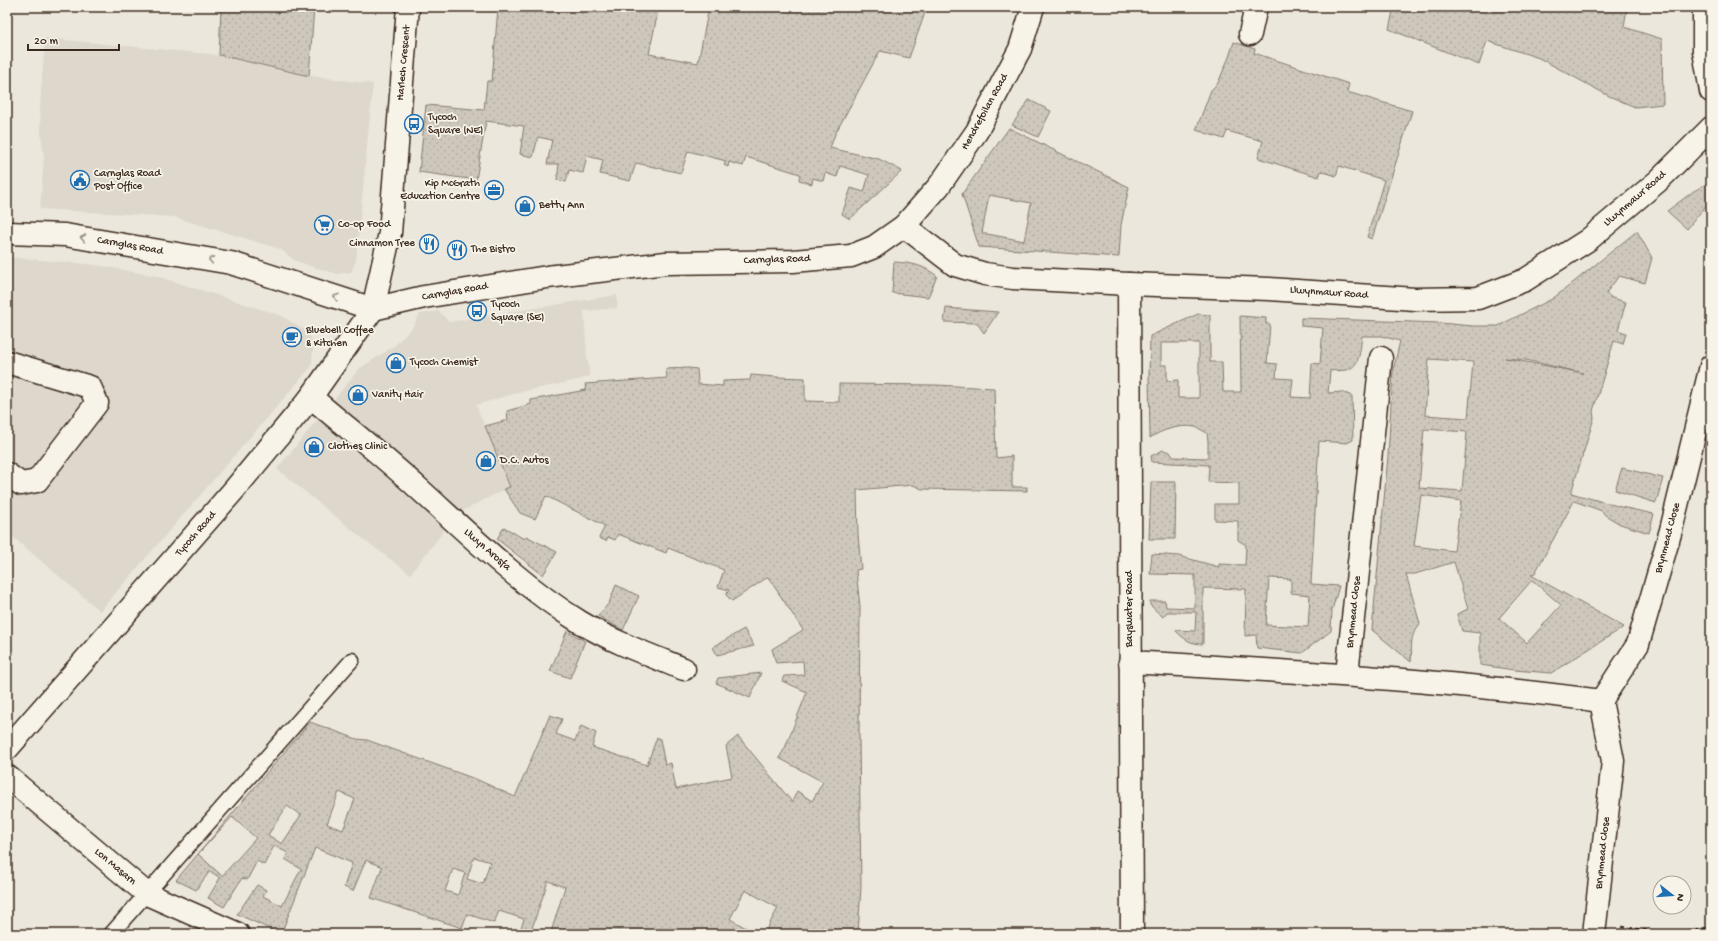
<svg xmlns="http://www.w3.org/2000/svg" width="1718" height="941" font-family="'Gochi Hand',sans-serif">
<style>
.built{fill:#ddd7cc}
.grass{fill:url(#grass-dots);stroke:#84796d;fill-rule:evenodd}
.lines{fill:none;stroke-linecap:round;stroke-linejoin:round}
.lane-casing{stroke:#3b2a1e;stroke-width:17}
.street-casing{stroke:#3b2a1e;stroke-width:25}
.secondary-casing{stroke:#3b2a1e;stroke-width:25}
.path{stroke:#3b2a1e;stroke-width:2.5;stroke-dasharray:4 3;stroke-linecap:butt}
.lane{stroke:#f7f3e8;stroke-width:14}
.street{stroke:#f7f3e8;stroke-width:22}
.secondary{stroke:#f7f3e8;stroke-width:22}
.oneway{stroke:#998e83}
.labels{text-anchor:middle;dominant-baseline:central;stroke-width:3.5;stroke-linejoin:round;paint-order:stroke}
.street-label{font-size:11px;fill:#3b2a1e;stroke:#f7f3e8}
.poi-label{font-size:11px;fill:#3b2a1e;stroke:#f7f3e8;text-anchor:start}
</style>
<defs>
<pattern id="grass-dots" width="8" height="8" patternUnits="userSpaceOnUse"><rect width="8" height="8" fill="#cec8bc"/><path d="M2 2h.1M6 6h.1" fill="none" stroke="#b2aca1" stroke-width="1.8" stroke-linecap="round"/></pattern>
</defs>
<rect width="100%" height="100%" fill="#ece7dc"/>
<filter id="ink" filterUnits="userSpaceOnUse"><feTurbulence type="fractalNoise" baseFrequency=".025" numOctaves="2"/><feDisplacementMap in="SourceGraphic" scale="8" xChannelSelector="R" yChannelSelector="G"/><feConvolveMatrix kernelMatrix="1 2 1 2 8 2 1 2 1" color-interpolation-filters="sRGB"/></filter>
<g filter="url(#ink)">
<g class="built">
<polygon points="45,38 219,55 304,75 373,84 356,261 351,272 338,274 313,267 294,260 280,249 174,217 40,209 44,157 41,133 40,107"/>
<polygon points="7,257 97,265 156,276 280,315 305,330 314,343 311,367 100,611 7,532"/>
<polygon points="617,295 617,308 584,311 587,357 590,376 578,380 517,393 476,405 510,487 464,510 447,527 410,574 362,538 277,469 359,369 394,346 412,328 420,314 439,311 449,322"/>
</g>
<g class="grass">
<polygon points="221,7 314,7 309,76 219,55"/>
<polygon points="498,7 659,7 649,54 698,63 709,7 927,7 909,58 880,51 835,134 830,148 879,159 902,171 850,219 842,214 851,188 864,192 869,175 840,166 837,177 825,173 823,181 813,178 812,184 799,180 800,174 746,157 743,166 729,162 728,167 724,165 726,161 688,151 681,173 636,163 630,181 600,174 603,160 587,156 583,173 569,170 566,182 557,180 559,164 547,164 552,140 538,137 533,157 520,154 524,126 486,121 476,180 419,172 426,105 484,110 487,81 492,81"/>
<polygon points="1394,7 1627,7 1624,27 1662,39 1663,104 1635,107 1609,96 1539,58 1487,41 1479,65 1389,29"/>
<polygon points="7,40 10,40 7,85"/>
<polygon points="1234,42 1255,49 1254,53 1349,84 1347,92 1412,111 1372,239 1367,237 1384,180 1339,166 1336,176 1321,171 1319,177 1258,158 1263,141 1227,131 1224,139 1196,130 1211,90 1218,83 1229,57"/>
<polygon points="1029,100 1051,111 1038,137 1012,125"/>
<path d="M1009,128l120,59 -8,38 -2,32 -140,-10 -17,-53zM989,195l42,8 -7,38 -42,-8z"/>
<polygon points="1711,181 1711,201 1703,209 1687,229 1667,211 1694,191"/>
<path d="M1637,231l15,27 -7,25 -26,-7 -13,17 6,5 14,4 -8,28 8,3 -3,11 -9,-3 -21,70 1,7 -23,75 50,14 33,7 -5,19 -29,-9 -15,-9 -3,-4 -28,-10 -39,72 -4,2 93,52 -73,46 -37,-3 -34,-5v-32l-18,-2 -5,-17 11,-5 -14,-47 -39,12h-9l14,50c-12,14 -7,21 -9,38l-39,-32 16,-174 5,-85 7,-30 -19,-5h-19c-2,12 -1,31 -16,34 -5,1 -11,0 -16,1l-2,22 14,-1 10,4 1,44 -6,3 -28,-2 -8,143 28,2 -7,24 -1,21 -29,22 -45,-5 -1,-13 -11,1 1,-47 -43,-1v56c-13,0 -19,-5 -28,-14l20,1 1,-19h-29l-4,5 -13,-12v-4h15l1,6 29,1v-33l-45,-1 2,-20 27,2 40,11v-3l26,1 1,-20 -8,-5v-19l-23,-1v-16h24v-21l-31,-1 1,-17 -57,-3 -1,-6 12,-6 7,2 3,5 35,1v-17l-1,-8c-4,-2 -8,-5 -12,-6 -14,-3 -34,3 -45,11l-1,-64 1,-38 48,-22 12,1v47h12l1,30h18l-1,-76 26,2v6h4l-3,39 10,1 -1,14 17,1 -2,18 19,1 2,-35 8,1 3,-36 -22,-2v-8l139,5 33,3h25l54,-27 12,-9zM1161,343h38v55h-21v-18l-11,1v-16h-6zM1505,358l21,2 57,13zM1429,359l44,3 -5,56 -43,-3zM1424,429l43,3 -5,59 -43,-3zM1421,495l40,6 -7,50 -40,-5zM1269,578l22,1v14l19,2 -2,32 -42,-2zM1532,580l29,25 -34,38 -28,-25z"/>
<path d="M894,262c18,1 29,3 43,14l-9,21 -36,-4z"/>
<polygon points="946,308 998,312 984,333 977,323 944,322"/>
<path d="M688,368l9,1 1,15 25,2v-5l27,-1 1,-5 25,2 29,1v23l34,1v-18l97,1 58,3 2,70 16,-2v31h15v4l-105,-2 -9,-4 -56,5 1,44 3,35 -5,1 4,37 -1,129 2,151 -3,47h-94l14,-26 -33,-18 -15,29 27,15h-123l-4,-2 -1,2h-73l-5,-2 14,-45 -17,-6 -18,53h-11l5,-15 -25,-8 -5,12 -27,-9 -5,14 -91,-30 11,-31 -16,-7 -13,31 -9,-4 8,-24 -37,-15 -34,86 -44,-20 20,-29 9,5 -3,6 19,10 19,-37 -16,-10 3,-6 -14,-7 -10,19 -7,-4 -10,19 -5,-2 -18,29 -16,-9 12,-20 -10,-7 -14,19 -20,-10 134,-158 47,17 10,1 111,40 37,17 35,-82 12,4 -6,15 19,7 6,-15 15,7 -4,14 55,18 10,-28 3,2 5,26 6,-2 5,26 56,-12 -6,-31 12,-10 54,66 5,-11 15,10 11,-19 -44,-24 6,-10 22,-56 -25,-11 2,-5 20,-1 -1,-14 -27,2 -4,-14 31,-19 -35,-53 -36,24 -6,-6 3,-5 -11,-3 6,-17 -56,-22 -2,5 -5,-2 -43,-17 -3,6 -7,-3 -2,4 -7,-3 6,-12 -59,-30 -11,23 -15,-6 -16,-24 6,-2 -25,-61 23,-6 -1,-9 24,-7v-4l55,-10 -1,-6 82,-6 -1,-9zM339,792l16,7 -12,31 -16,-6zM287,806l14,9 -19,29 -14,-9zM232,817l24,21 -34,38 -24,-22zM474,857l16,5 -7,22 -16,-5zM453,869l12,4 -7,22 -13,-4z"/>
<polygon points="1622,468 1663,478 1656,503 1615,490"/>
<polygon points="1151,482 1176,482 1175,539 1149,539"/>
<polygon points="504,527 524,539 526,536 557,552 543,575 497,539"/>
<polygon points="616,585 639,596 623,630 598,616 609,603"/>
<polygon points="744,629 754,646 717,655 713,647"/>
<polygon points="567,631 585,641 570,678 550,671"/>
<polygon points="761,673 750,698 716,683 718,678"/>
</g>
<g class="lines">
<defs>
<polyline id="lane" points="111,934 352,660"/>
<g id="street">
<polyline points="1704,7 1704,51 1711,91"/>
<polyline points="1250,34 1256,7"/>
<polyline points="904,226 939,186 977,131 1020,49 1033,7"/>
<polyline points="7,233 65,235 231,263 373,309"/>
<polyline points="1129,284 1132,934"/>
<polyline points="7,362 90,387 97,403 37,481 21,484 7,474"/>
<path d="M311,397c35,30 72,59 106,90 52,47 103,98 163,135 33,20 69,33 104,47"/>
<path d="M1130,662c158,9 315,18 471,39l37,-57 33,-114 40,-164"/>
<polyline points="1347,674 1381,358"/>
<polyline points="7,776 147,894 238,934"/>
<polyline points="1594,934 1613,761 1601,701"/>
</g>
<g id="secondary">
<polyline points="373,309 424,297 547,277 666,263 793,261 851,256 874,247 904,226 955,265 985,274 1013,278 1129,284 1269,289 1415,299 1478,298 1525,280 1588,240 1658,181 1711,128"/>
<polyline points="7,749 234,490 311,397 373,309 390,233 408,7"/>
</g>
</defs>
<use href="#lane" class="lane-casing"/>
<use href="#street" class="street-casing"/>
<use href="#secondary" class="secondary-casing"/>
<g class="path">
<polyline points="1622,927 1671,934"/>
<polyline points="1675,934 1711,927"/>
</g>
<use href="#lane" class="lane"/>
<use href="#street" class="street"/>
<use href="#secondary" class="secondary"/>
</g>
<defs><path id="oneway-chevron" d="M-2-3.5L2.5 0L-2 3.5" fill="none" stroke-width="1.6" stroke-linecap="round" stroke-linejoin="round"/></defs>
<g class="oneway">
<use href="#oneway-chevron" transform="translate(83 238) rotate(-170)"/>
<use href="#oneway-chevron" transform="translate(211 260) rotate(-170)"/>
<use href="#oneway-chevron" transform="translate(336 297) rotate(-162)"/>
</g>
</g>
<defs>
<symbol id="bus-ring" viewBox="-11 -11 22 22"><circle r="9.5" fill="#f7f3e8" stroke="#1f6fb2" stroke-width="1.5"/><path d="M-5-6H5V4H4V6H2V4H-2V6H-4V4H-5ZM-3.5-4V0h7V-4ZM-3.5 1.2v1.5H-2V1.2ZM2 1.2v1.5H3.5V1.2Z" fill="#1f6fb2"/></symbol>
<symbol id="civic-ring" viewBox="-11 -11 22 22"><circle r="9.5" fill="#f7f3e8" stroke="#1f6fb2" stroke-width="1.5"/><path d="M-.6-6.5H3V-4.5H.6V-3L4-1V1h2V6H-6V1h2V-1L-.6-3ZM-1.2 2.5V6h2.4V2.5Z" fill="#1f6fb2"/></symbol>
<symbol id="office-ring" viewBox="-11 -11 22 22"><circle r="9.5" fill="#f7f3e8" stroke="#1f6fb2" stroke-width="1.5"/><path d="M-6-3h4V-5.5h4V-3h4V5H-6ZM-1-4.5V-3h2v-1.5ZM-6 0V1H6V0Z" fill="#1f6fb2"/></symbol>
<symbol id="shop-ring" viewBox="-11 -11 22 22"><circle r="9.5" fill="#f7f3e8" stroke="#1f6fb2" stroke-width="1.5"/><path d="M-5-2.5h2.3a2.7 3.5 0 0 1 5.4 0H5L5.5 6h-11ZM-1.5-2.5h3a1.5 2.3 0 0 0-3 0Z" fill="#1f6fb2"/></symbol>
<symbol id="supermarket-ring" viewBox="-11 -11 22 22"><circle r="9.5" fill="#f7f3e8" stroke="#1f6fb2" stroke-width="1.5"/><path d="M-6-5.5h2.5l.6 2H6L4.5 2H-2.5L-4.4-4H-6ZM-1.5 3.2a1.3 1.3 0 1 0 .1 0ZM3 3.2a1.3 1.3 0 1 0 .1 0Z" fill="#1f6fb2"/></symbol>
<symbol id="restaurant-ring" viewBox="-11 -11 22 22"><circle r="9.5" fill="#f7f3e8" stroke="#1f6fb2" stroke-width="1.5"/><path d="M-5-6h1v4h1v-4h1v4h1v-4h1v5L-1.5 .5V6h-2V.5L-5-1ZM5-6V6H3V1.5H1.5Q1.5-4 5-6Z" fill="#1f6fb2"/></symbol>
<symbol id="cafe-ring" viewBox="-11 -11 22 22"><circle r="9.5" fill="#f7f3e8" stroke="#1f6fb2" stroke-width="1.5"/><path d="M-5.5-4.5H6V0H3Q3 3.5 0 3.5H-2.5Q-5.5 3.5-5.5 0ZM3-3.2v2h1.7v-2ZM-6 4.5H4V6H-6Z" fill="#1f6fb2"/></symbol>
</defs>
<g fill-rule="evenodd">
<use href="#bus-ring" x="403" y="113" width="22" height="22"/>
<use href="#civic-ring" x="69" y="169" width="22" height="22"/>
<use href="#office-ring" x="483" y="179" width="22" height="22"/>
<use href="#shop-ring" x="514" y="195" width="22" height="22"/>
<use href="#supermarket-ring" x="313" y="214" width="22" height="22"/>
<use href="#restaurant-ring" x="418" y="233" width="22" height="22"/>
<use href="#restaurant-ring" x="446" y="239" width="22" height="22"/>
<use href="#bus-ring" x="466" y="300" width="22" height="22"/>
<use href="#cafe-ring" x="281" y="326" width="22" height="22"/>
<use href="#shop-ring" x="385" y="352" width="22" height="22"/>
<use href="#shop-ring" x="347" y="384" width="22" height="22"/>
<use href="#shop-ring" x="303" y="436" width="22" height="22"/>
<use href="#shop-ring" x="475" y="450" width="22" height="22"/>
</g>
<g class="labels">
<g class="street-label">
<text transform="translate(404 63) rotate(-85)">Harlech Crescent</text>
<text transform="translate(985 112) rotate(-61)">Hendrefoilan Road</text>
<text transform="translate(1635 199) rotate(-41)">Llwynmawr Road</text>
<text transform="translate(130 246) rotate(10)">Carnglas Road</text>
<text transform="translate(777 260) rotate(-2)">Carnglas Road</text>
<text transform="translate(455 292) rotate(-10)">Carnglas Road</text>
<text transform="translate(1329 293) rotate(4)">Llwynmawr Road</text>
<text transform="translate(196 534) rotate(-49)">Tycoch Road</text>
<text transform="translate(1668 538) rotate(-75)">Brynmead Close</text>
<text transform="translate(487 550) rotate(41)">Llwyn Arosfa</text>
<text transform="translate(1130 609) rotate(-90)">Bayswater Road</text>
<text transform="translate(1354 612) rotate(-84)">Brynmead Close</text>
<text transform="translate(1603 853) rotate(-84)">Brynmead Close</text>
<text transform="translate(115 867) rotate(40)">Lon Masarn</text>
</g>
<g class="poi-label">
<text x="428" y="118">Tycoch<tspan x="428" dy="13">Square (NE)</tspan></text>
<text x="94" y="174">Carnglas Road<tspan x="94" dy="13">Post Office</tspan></text>
<text x="480" y="184" text-anchor="end">Kip McGrath<tspan x="480" dy="13">Education Centre</tspan></text>
<text x="539" y="206">Betty Ann</text>
<text x="338" y="225">Co-op Food</text>
<text x="415" y="244" text-anchor="end">Cinnamon Tree</text>
<text x="471" y="250">The Bistro</text>
<text x="491" y="305">Tycoch<tspan x="491" dy="13">Square (SE)</tspan></text>
<text x="306" y="331">Bluebell Coffee<tspan x="306" dy="13">&amp; Kitchen</tspan></text>
<text x="410" y="363">Tycoch Chemist</text>
<text x="372" y="395">Vanity Hair</text>
<text x="328" y="447">Clothes Clinic</text>
<text x="500" y="461">D.C. Autos</text>
</g>
</g>
<rect width="1718" height="941" fill="none" stroke="#f7f3e8" stroke-width="24"/>
<rect x="12" y="12" width="1694" height="917" fill="none" stroke="#3b2a1e" stroke-width="1.5" filter="url(#ink)"/>
<g transform="translate(1672 895) rotate(107)"><circle r="19" fill="#f7f3e8" stroke="#aca397"/>
<path d="M0-3L7 15L0 10L-7 15Z" fill="#1f6fb2"/>
<text y="-6" font-size="11" font-weight="bold" text-anchor="middle" fill="#3b2a1e">N</text>
</g>
<path d="M28 44v6h91v-6" fill="none" stroke="#3b2a1e" stroke-width="2"/>
<text x="34" y="44" font-size="12" fill="#3b2a1e" stroke="#f7f3e8" stroke-width="3" paint-order="stroke">20 m</text>
</svg>
